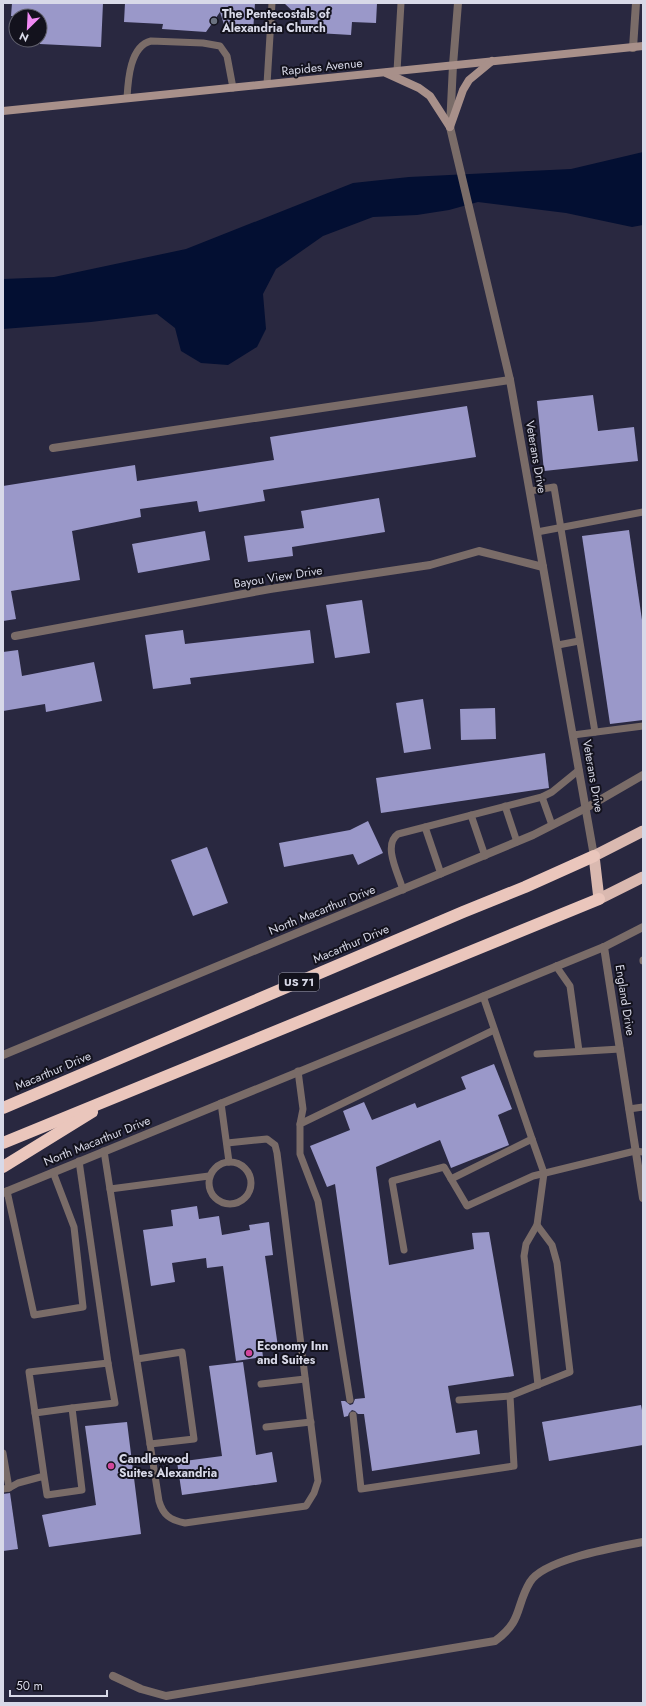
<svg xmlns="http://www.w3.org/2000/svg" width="646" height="1706" font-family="Jost,sans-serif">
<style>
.water{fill:#030f32}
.building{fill:#9a98c9}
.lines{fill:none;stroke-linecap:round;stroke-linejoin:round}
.service{stroke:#7a6c68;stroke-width:7}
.minor{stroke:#7a6c68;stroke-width:8}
.tertiary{stroke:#7a6c68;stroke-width:8}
.secondary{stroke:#a8908a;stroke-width:8}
.trunk{stroke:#dab9b0;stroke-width:11}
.motorway{stroke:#eac6bc;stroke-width:12}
.worship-dot{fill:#6b7280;stroke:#13121d;stroke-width:1.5}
.hotel-dot{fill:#d1479c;stroke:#13121d;stroke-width:1.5}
.labels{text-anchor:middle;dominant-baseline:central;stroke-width:4;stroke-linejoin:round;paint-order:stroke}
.shield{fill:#13121d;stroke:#9d9dab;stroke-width:1}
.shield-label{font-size:11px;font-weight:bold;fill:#d8d9e8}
.poi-label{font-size:12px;font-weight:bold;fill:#d8d9e8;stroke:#13121d;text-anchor:start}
.street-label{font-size:12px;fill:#d8d9e8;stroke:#13121d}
</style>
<rect width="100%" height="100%" fill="#292840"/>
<polygon class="water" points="643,152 643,225 632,227 566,213 478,202 449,210 417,215 373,217 323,236 276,269 263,294 266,329 257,347 228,365 201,363 181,351 175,328 157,314 91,322 3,329 3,279 54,277 186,249 353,183 409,177 571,169"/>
<g class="building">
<polygon points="12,3 103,3 101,47 40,44 40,16 11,16"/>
<polygon points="125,3 255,3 253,32 226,31 220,12 206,32 162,29 163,24 124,22"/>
<polygon points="284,3 377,3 376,23 352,22 351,35 300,32 301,19"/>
<polygon points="593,395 598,431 634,427 638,461 544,471 537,401"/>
<polygon points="467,406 476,457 263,490 265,501 199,512 197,501 140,509 141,517 72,531 80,580 11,591 16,619 3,621 3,486 135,465 137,481 274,460 270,437"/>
<polygon points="379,498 385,532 292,547 293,556 248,562 244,536 304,528 301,511"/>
<polygon points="629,530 643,627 643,720 610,724 582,536"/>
<polygon points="205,531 210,560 138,573 132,544"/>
<polygon points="362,600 370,653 335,658 326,605"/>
<polygon points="183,630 185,644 310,630 314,663 190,678 191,684 153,689 145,635"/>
<polygon points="18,650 22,676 94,662 102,701 46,712 45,704 3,711 3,652"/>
<polygon points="423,699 431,749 404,753 396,703"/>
<polygon points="495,708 496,739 461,740 460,709"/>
<polygon points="545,753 549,788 381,813 376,778"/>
<polygon points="368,821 383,853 358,865 353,854 284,867 279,843 350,830"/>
<polygon points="207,847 228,903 193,916 171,860"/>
<polygon points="494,1064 512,1109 498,1115 509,1145 451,1168 440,1140 376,1167 389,1265 474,1249 472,1233 489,1232 514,1376 448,1386 456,1433 477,1430 480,1454 372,1471 364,1414 358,1414 355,1411 352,1410 349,1413 348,1416 344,1417 341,1401 345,1401 350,1405 353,1404 355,1399 365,1398 335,1184 327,1187 310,1146 350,1130 343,1111 364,1102 372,1120 415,1103 417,1108 466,1089 461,1077"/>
<polygon points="197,1206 199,1219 219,1216 222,1235 250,1230 249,1225 269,1222 273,1255 265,1256 278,1347 262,1349 263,1357 236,1361 223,1266 207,1268 206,1258 172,1263 175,1282 151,1286 143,1230 173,1226 171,1210"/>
<polygon points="243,1362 256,1455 272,1452 277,1482 182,1495 177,1462 222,1456 209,1366"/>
<polygon points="641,1405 643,1416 643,1445 549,1461 542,1422"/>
<polygon points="127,1422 141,1534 49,1547 42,1515 96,1505 85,1426"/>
<polygon points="10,1493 18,1549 3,1551 3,1494"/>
</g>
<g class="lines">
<g class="service">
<polyline points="397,71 401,3"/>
<polyline points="267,84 272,3"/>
<path d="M127,98c1,-18 3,-52 24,-57l52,2 17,3 7,10 6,32"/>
<polyline points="530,491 554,487 595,732"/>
<polyline points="537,532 643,512"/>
<polyline points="558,645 579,641"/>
<polyline points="573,735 643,726"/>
<polyline points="542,797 552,825"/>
<polyline points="505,806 517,842"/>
<polyline points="471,815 485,856"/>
<polyline points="425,827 441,874"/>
<path d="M403,890c-4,-15 -21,-45 -5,-56l144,-37 10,-5 27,-22"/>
<polyline points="643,961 643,960"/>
<polyline points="556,966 570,986 579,1051"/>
<polyline points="483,996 532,1139"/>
<polyline points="537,1054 620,1049"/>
<polyline points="298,1071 303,1109 300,1124"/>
<polyline points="221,1103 229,1162"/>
<polyline points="629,1109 643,1107"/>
<path d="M104,1151l55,350c4,14 11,19 26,22l121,-17 8,-13 4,-12 -41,-328 -2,-8 -8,-6 -40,4"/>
<polyline points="79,1161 108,1363"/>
<circle cx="230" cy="1183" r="21"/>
<polyline points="110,1189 209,1176"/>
<polyline points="7,1191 34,1315 83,1307 74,1227 53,1172"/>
<polyline points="537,1225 526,1244 524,1256 538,1385"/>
<polyline points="404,1250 392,1181 444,1167 467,1206 533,1176 635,1151 643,1152"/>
<polyline points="137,1359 182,1352 194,1439 150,1444"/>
<polyline points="261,1384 305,1379"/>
<polyline points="350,1400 318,1201 300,1154 300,1124 494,1030"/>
<polyline points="459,1400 510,1396"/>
<polyline points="35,1413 29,1372 108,1363 115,1403 72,1408"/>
<polyline points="353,1415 361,1489 514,1466 510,1396 570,1372 557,1263 552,1245 537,1225 544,1173 532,1139 451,1179"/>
<polyline points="266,1427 311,1422"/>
<polyline points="3,1453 9,1488 3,1489"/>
<polyline points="9,1488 18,1483 44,1476 47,1495 82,1490 72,1408 35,1413 44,1476"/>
</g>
<g class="minor">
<polyline points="633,48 636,3"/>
<polyline points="453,65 458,3"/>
<polyline points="53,448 510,380"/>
<polyline points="15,636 270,589 430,565 479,551 543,567"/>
<path d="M113,1676l28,13 25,7 329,-55c28,-20 20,-34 35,-59 14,-23 87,-35 113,-40"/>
</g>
<g class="tertiary">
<polyline points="453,65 450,127 510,380 594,856"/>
<polyline points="604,947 643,1198"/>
<polyline points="3,1055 533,835 586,808 643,775"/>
<polyline points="3,1193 604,947 643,927"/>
</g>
<g class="secondary">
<polyline points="386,73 419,88 430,96 450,127"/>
<polyline points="3,111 643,46"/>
<polyline points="450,127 463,90 469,80 492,61"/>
</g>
<polyline class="trunk" points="643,831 594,856 599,899 643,877"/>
<g class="motorway">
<polyline points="3,1108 463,912 525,887 594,856"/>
<polyline points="3,1143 599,899"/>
<polyline points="3,1167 92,1112"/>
</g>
</g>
<circle class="worship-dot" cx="214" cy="21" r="4"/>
<g class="hotel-dot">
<circle cx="249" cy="1353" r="4"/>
<circle cx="111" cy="1466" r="4"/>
</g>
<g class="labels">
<rect class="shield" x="279" y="973" width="40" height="18" rx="3"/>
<g class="shield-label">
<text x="299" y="982">US 71</text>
</g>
<g class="poi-label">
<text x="222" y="14">The Pentecostals of<tspan x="222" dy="14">Alexandria Church</tspan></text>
<text x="257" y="1346">Economy Inn<tspan x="257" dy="14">and Suites</tspan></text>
<text x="119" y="1459">Candlewood<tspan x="119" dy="14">Suites Alexandria</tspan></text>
</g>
<g class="street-label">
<text transform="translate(322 67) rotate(-6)">Rapides Avenue</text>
<text transform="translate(536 457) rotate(80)">Veterans Drive</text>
<text transform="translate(278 577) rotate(-9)">Bayou View Drive</text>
<text transform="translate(593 776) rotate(80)">Veterans Drive</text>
<text transform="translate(322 910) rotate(-22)">North Macarthur Drive</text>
<text transform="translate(351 944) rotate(-23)">Macarthur Drive</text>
<text transform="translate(625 1000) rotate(81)">England Drive</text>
<text transform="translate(53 1071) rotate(-23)">Macarthur Drive</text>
<text transform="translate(97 1141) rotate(-22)">North Macarthur Drive</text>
</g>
</g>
<rect width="646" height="1706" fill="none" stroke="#d8d9e8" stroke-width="8"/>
<g transform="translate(28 28) rotate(204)"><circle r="19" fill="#13121d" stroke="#62626e"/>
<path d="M0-3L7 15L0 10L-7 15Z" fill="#f18af4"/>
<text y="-6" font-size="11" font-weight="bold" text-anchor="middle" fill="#d8d9e8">N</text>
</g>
<path d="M10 1690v6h97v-6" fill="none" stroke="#d8d9e8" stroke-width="2"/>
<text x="16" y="1690" font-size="12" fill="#d8d9e8" stroke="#13121d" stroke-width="3" paint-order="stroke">50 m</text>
</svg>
